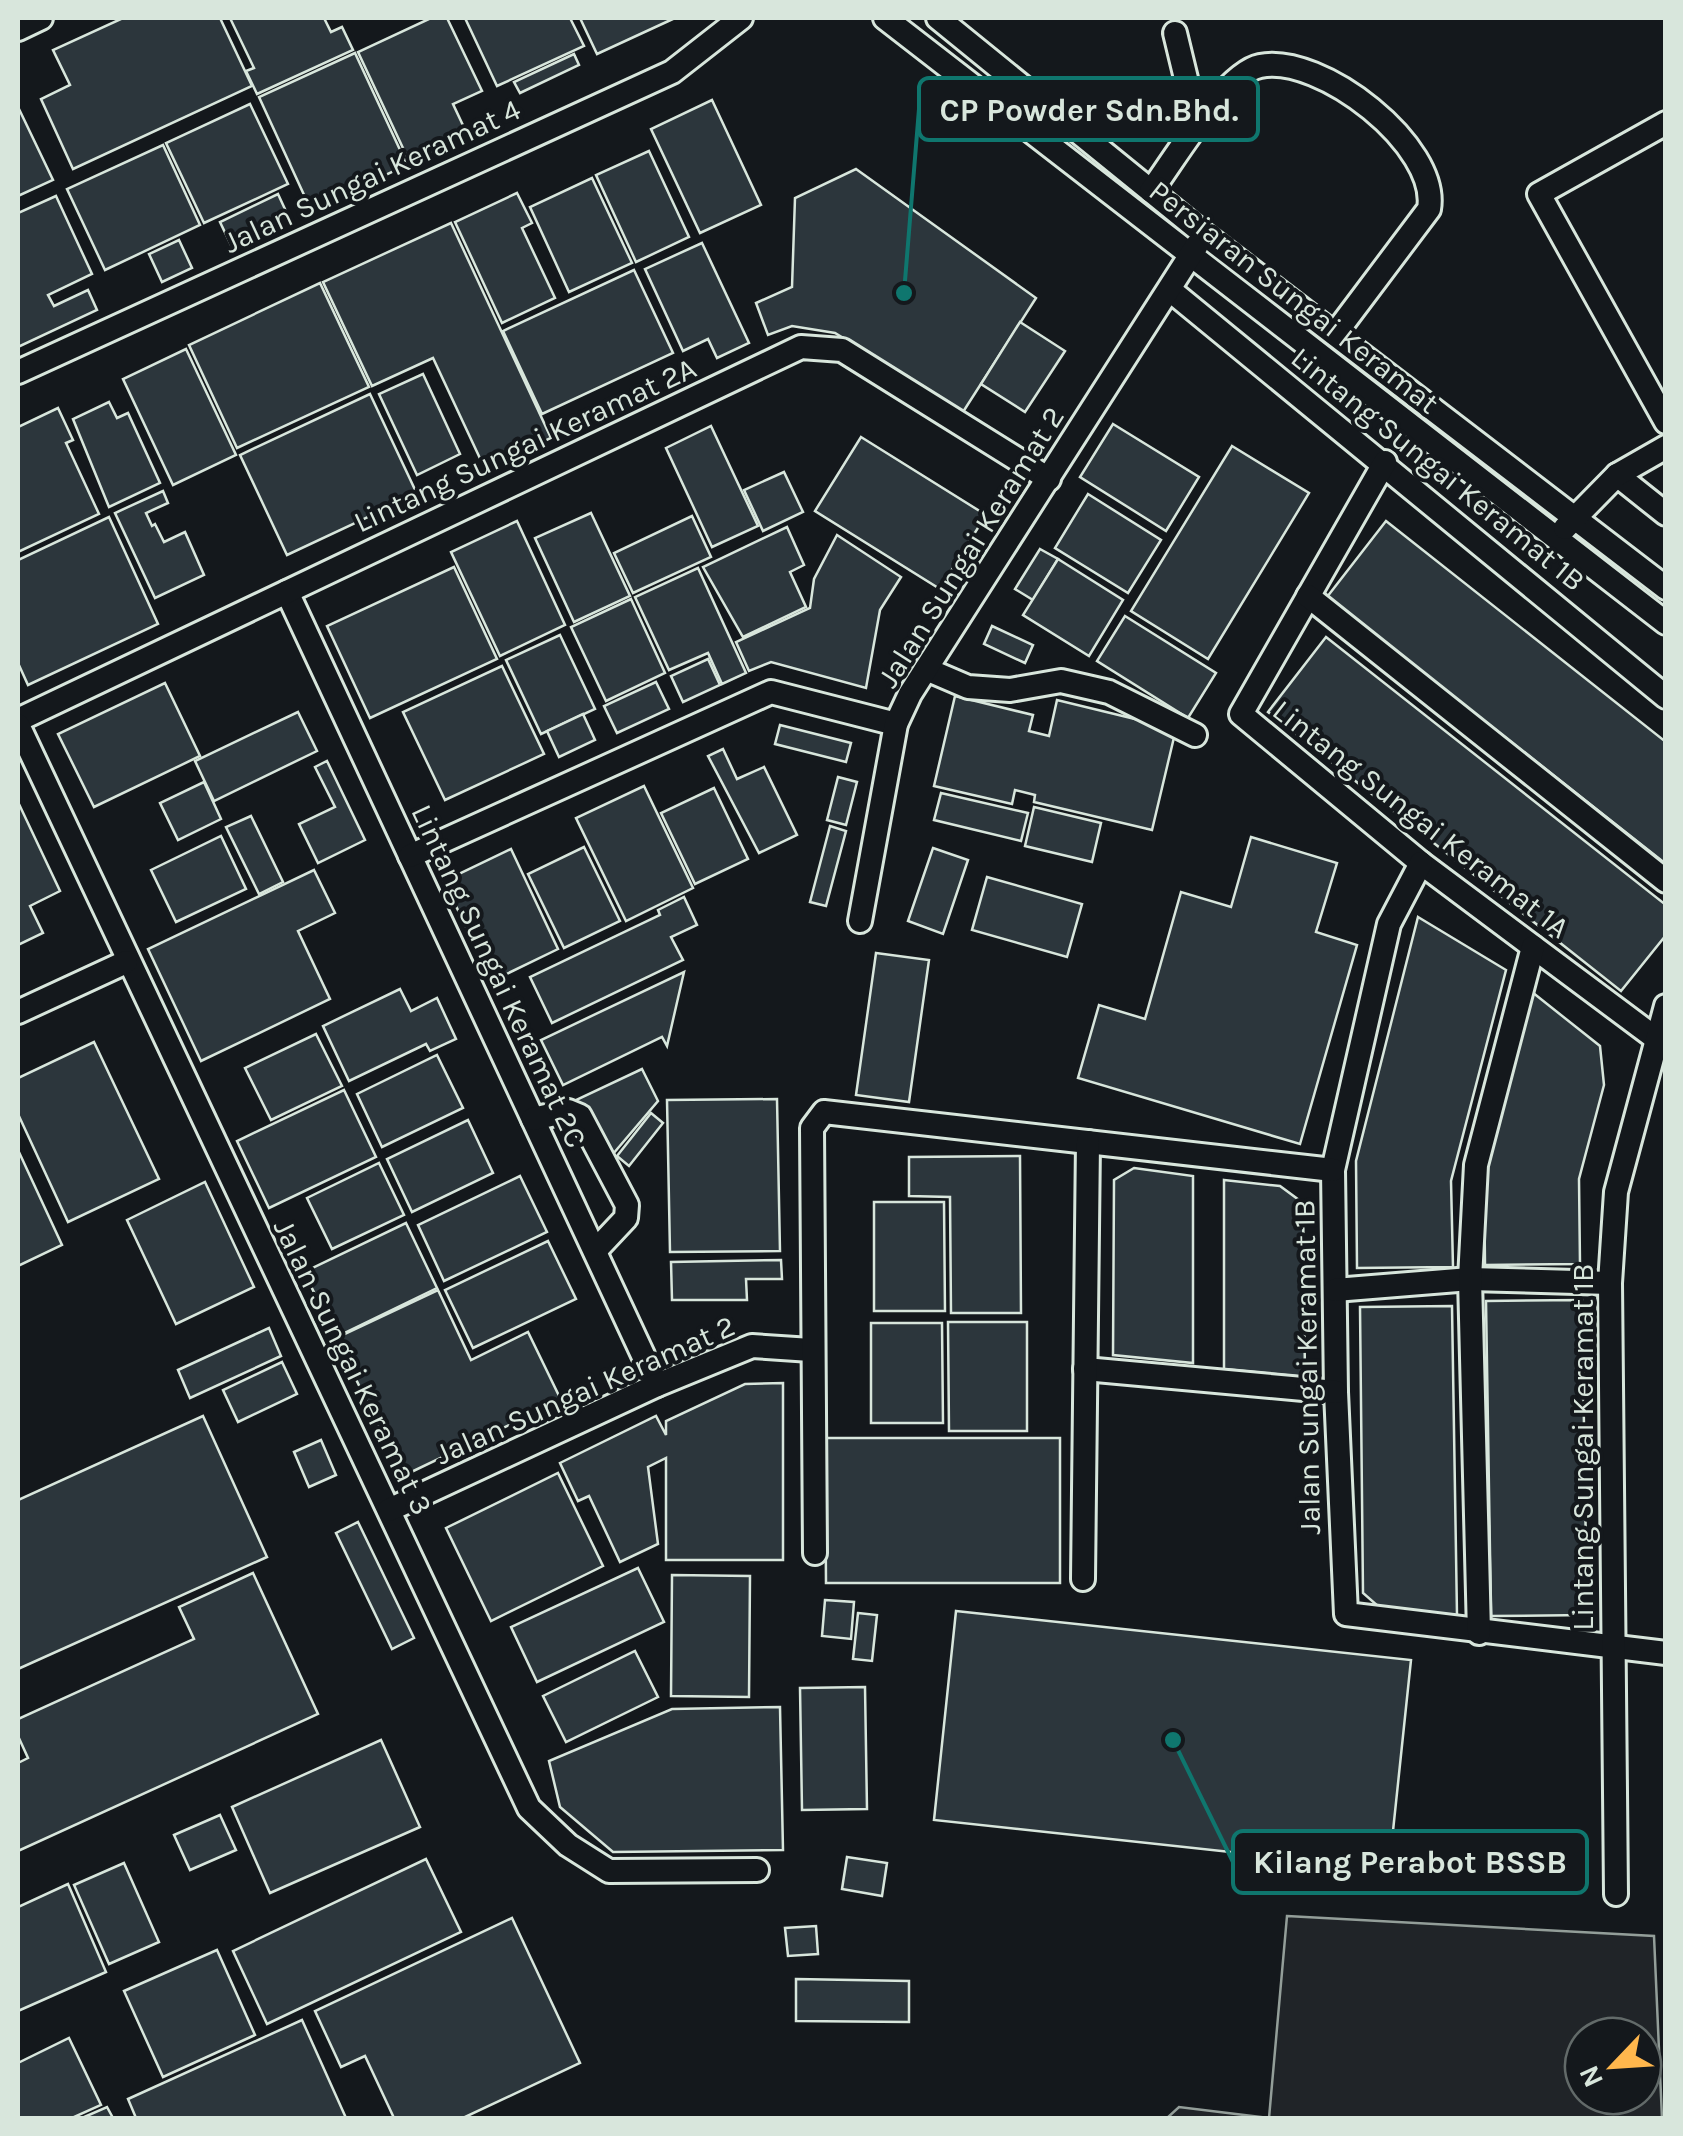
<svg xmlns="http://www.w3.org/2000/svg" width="1683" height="2136" font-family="Karla,sans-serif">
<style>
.green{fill:#202428;stroke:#939e99;stroke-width:2.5;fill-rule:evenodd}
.building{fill:#2c363c;stroke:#d8e6dc;stroke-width:2.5}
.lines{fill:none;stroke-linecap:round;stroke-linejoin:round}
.minor-casing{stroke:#d8e6dc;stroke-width:28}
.minor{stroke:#14181c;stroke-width:22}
.labels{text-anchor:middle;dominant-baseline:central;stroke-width:8;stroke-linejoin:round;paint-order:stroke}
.street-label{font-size:30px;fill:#d8e6dc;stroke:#14181c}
.leader{fill:none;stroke:#0f766e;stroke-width:4}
.callout-dot{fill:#0f766e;stroke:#14181c;stroke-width:4}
.callout{fill:#14181c;stroke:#0f766e;stroke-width:4}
.callout-label{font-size:32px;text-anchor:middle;font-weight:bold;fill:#d8e6dc}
</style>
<rect width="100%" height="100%" fill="#14181c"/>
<path class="green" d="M1287,1916l367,20 8,182h-495l12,-11 90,11zM1583,2036h60v60h-60z"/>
<g class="building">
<polygon points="123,18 220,18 252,86 73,169 41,99 70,85 53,50"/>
<polygon points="230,18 324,18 331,32 342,27 353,50 257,94 246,71 254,68"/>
<polygon points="431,18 447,18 482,91 453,104 468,136 410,163 358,52"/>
<polygon points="465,18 570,18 584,46 497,86"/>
<polygon points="580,18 675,18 597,54"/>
<polygon points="355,53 407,165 311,210 259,97"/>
<polygon points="574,54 579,65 520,93 514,82"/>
<polygon points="712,100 761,205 700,233 651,129"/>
<polygon points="250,104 288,184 204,223 166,143"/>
<polygon points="19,109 53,180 18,196 18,110"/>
<polygon points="163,145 200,225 105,270 67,189"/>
<polygon points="649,151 689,237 636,262 596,175"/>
<polygon points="856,169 1036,298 963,412 835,333 792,326 768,335 756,303 792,287 795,198"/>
<polygon points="592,178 632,263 569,292 530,207"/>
<polygon points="517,193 532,223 522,228 555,298 502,323 455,222"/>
<polygon points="278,194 290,220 232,247 220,222"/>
<polygon points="56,196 92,274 48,295 54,306 88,290 97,310 18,347 18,213"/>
<polygon points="451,223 551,438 485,469 433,358 372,386 323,282"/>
<polygon points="179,240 192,268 162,282 149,254"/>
<polygon points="702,243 749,343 717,358 708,339 683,351 645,269"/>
<polygon points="634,270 673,353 542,414 503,331"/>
<polygon points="320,283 369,387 237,448 189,345"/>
<polygon points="1020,322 1065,351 1025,412 981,384"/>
<polygon points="186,349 236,455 173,485 123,379"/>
<polygon points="423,374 460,454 417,475 379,394"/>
<polygon points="370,394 417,494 287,555 240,455"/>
<polygon points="109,402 117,418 128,413 160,483 109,507 73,419"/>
<polygon points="58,408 73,440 66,443 99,514 18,552 18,427"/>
<polygon points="1113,424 1199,477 1166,531 1080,477"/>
<polygon points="711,426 758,526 712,547 666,448"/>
<polygon points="861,437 986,515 940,589 815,511"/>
<polygon points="1232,446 1309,493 1208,659 1131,611"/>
<polygon points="784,472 803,512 763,531 744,490"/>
<polygon points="163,491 168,503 146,513 152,526 155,524 164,542 185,532 204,575 155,598 115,513"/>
<polygon points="1088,494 1161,540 1128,593 1055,548"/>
<polygon points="591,513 630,596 574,622 535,538"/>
<polygon points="692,516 711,557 633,593 614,553"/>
<polygon points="109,517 158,624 28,685 18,663 18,560"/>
<polygon points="517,521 565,625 500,656 451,552"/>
<polygon points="1386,521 1666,742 1666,864 1327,597"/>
<polygon points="787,527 804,565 790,572 806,607 743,637 703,567"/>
<polygon points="837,535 901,577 880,610 866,688 771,662 749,671 736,642 810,608 814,579"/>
<polygon points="1040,549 1058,559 1033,600 1015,589"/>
<polygon points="1058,559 1123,600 1089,656 1023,615"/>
<polygon points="454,567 497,659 370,718 327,626"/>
<polygon points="698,568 746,673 722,684 708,653 669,670 635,597"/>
<polygon points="631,599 665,673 606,701 571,627"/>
<polygon points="1125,616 1216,673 1188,718 1097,661"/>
<polygon points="992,626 1033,645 1025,663 984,644"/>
<polygon points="560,635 595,709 541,734 506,660"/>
<polygon points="1326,637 1666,905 1666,935 1621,991 1268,712"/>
<polygon points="708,659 720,685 683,702 671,676"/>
<polygon points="502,666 544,754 445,800 403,712"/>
<polygon points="656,682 669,709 617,733 604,706"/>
<polygon points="165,683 200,756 94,807 58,734"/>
<polygon points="955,696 1033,715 1029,731 1049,736 1057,700 1176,729 1152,830 1034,802 1035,795 1015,790 1012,804 934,786"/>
<polygon points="298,712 317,751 214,801 195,761"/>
<polygon points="583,714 595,740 559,757 547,731"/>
<polygon points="780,725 851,743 846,762 775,744"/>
<polygon points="723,749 737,779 764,767 797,835 759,853 708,756"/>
<polygon points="327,761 365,840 318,863 299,824 335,807 315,767"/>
<polygon points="838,777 857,782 846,825 827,820"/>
<polygon points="204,782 221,819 178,840 160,803"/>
<polygon points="644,786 693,888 626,921 576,818"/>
<polygon points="714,788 748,859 695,884 661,813"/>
<polygon points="941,793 1028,813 1021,841 934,820"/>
<polygon points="18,802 60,891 30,906 43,933 18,945"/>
<polygon points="1034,807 1101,823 1092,862 1025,846"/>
<polygon points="251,816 283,882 259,894 226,827"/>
<polygon points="830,826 846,831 826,906 810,902"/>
<polygon points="221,836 246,889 176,922 151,870"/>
<polygon points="1251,837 1337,863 1316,932 1357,945 1300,1144 1078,1078 1099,1005 1145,1019 1181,892 1231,907"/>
<polygon points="584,847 620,921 564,948 528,874"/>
<polygon points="933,848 968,860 943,934 908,921"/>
<polygon points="511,849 558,949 492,981 444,881"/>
<polygon points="314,870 335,913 298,931 330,999 201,1061 148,949"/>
<polygon points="987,877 1082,904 1067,957 972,930"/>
<polygon points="684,897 697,925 671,937 683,960 552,1023 530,977 660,915 658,910"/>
<polygon points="1418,917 1506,970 1451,1181 1453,1267 1357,1268 1356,1161"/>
<polygon points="876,953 929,960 909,1102 856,1095"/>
<polygon points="684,972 667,1046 662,1037 563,1085 541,1040"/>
<polygon points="400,989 411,1011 437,998 456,1039 430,1051 426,1044 349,1081 323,1026"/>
<polygon points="1532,992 1600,1046 1604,1085 1579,1179 1580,1264 1485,1265 1484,1176"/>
<polygon points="316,1034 342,1086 271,1120 245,1068"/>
<polygon points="94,1042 159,1179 68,1222 18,1114 18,1078"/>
<polygon points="437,1055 463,1108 382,1147 357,1094"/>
<polygon points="642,1069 658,1101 607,1161 576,1100"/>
<polygon points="344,1090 376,1157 269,1208 237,1141"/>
<polygon points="777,1099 780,1251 670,1252 667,1100"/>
<polygon points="651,1113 663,1123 629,1166 617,1156"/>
<polygon points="468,1120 493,1173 412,1212 387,1159"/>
<polygon points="18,1150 62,1245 18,1266"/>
<polygon points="1020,1156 1021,1313 951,1313 950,1197 909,1196 909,1157"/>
<polygon points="379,1163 404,1215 332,1249 307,1198"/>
<polygon points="1134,1168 1193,1176 1193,1363 1113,1355 1114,1180"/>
<polygon points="520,1176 547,1232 444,1281 418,1225"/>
<polygon points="1224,1180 1280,1186 1303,1203 1305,1377 1224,1369"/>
<polygon points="205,1182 254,1287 176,1324 127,1220"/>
<polygon points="874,1202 944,1202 945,1311 874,1311"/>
<polygon points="406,1223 437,1288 336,1337 304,1272"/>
<polygon points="548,1241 576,1299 473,1348 445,1290"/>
<polygon points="781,1260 782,1279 746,1279 747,1300 672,1300 671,1262"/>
<polygon points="438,1290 471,1360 528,1332 561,1400 403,1476 336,1338"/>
<polygon points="1582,1300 1587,1615 1491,1616 1486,1301"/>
<polygon points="1452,1306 1457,1615 1387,1614 1363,1593 1360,1307"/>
<polygon points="948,1322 1027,1322 1027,1431 949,1431"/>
<polygon points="871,1323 942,1323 943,1423 871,1423"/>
<polygon points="269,1328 281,1356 190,1398 178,1370"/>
<polygon points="282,1362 297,1394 238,1422 223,1390"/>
<polygon points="783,1383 783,1560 666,1560 666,1458 648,1467 658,1544 620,1562 589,1496 578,1501 560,1463 656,1416 666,1435 666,1421 745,1384"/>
<polygon points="203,1416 267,1557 18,1669 18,1500"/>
<polygon points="825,1438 1060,1438 1060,1583 826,1583"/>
<polygon points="321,1440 336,1475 309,1487 294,1452"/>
<polygon points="558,1473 603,1566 491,1621 446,1528"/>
<polygon points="358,1522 414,1638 392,1649 336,1533"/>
<polygon points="638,1568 664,1622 537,1682 511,1627"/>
<polygon points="253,1573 318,1714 18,1851 18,1763 28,1758 18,1736 18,1719 194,1639 179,1607"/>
<polygon points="672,1575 750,1576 749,1697 671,1696"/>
<polygon points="825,1600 854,1602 851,1639 822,1636"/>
<polygon points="956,1611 1411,1660 1389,1869 934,1820"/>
<polygon points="858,1613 877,1615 872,1661 853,1659"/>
<polygon points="635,1651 658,1697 566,1742 543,1696"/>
<polygon points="865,1687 867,1809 802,1810 800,1688"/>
<polygon points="780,1707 783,1850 613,1852 560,1807 549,1761 672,1709"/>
<polygon points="381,1740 420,1827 270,1893 232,1807"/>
<polygon points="220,1815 236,1850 190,1870 174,1835"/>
<polygon points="847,1857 887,1863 882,1896 842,1889"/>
<polygon points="426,1859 461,1932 267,2024 233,1951"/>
<polygon points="124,1863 159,1942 109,1964 74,1885"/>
<polygon points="68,1884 106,1972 18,2011 18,1907"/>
<polygon points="512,1918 580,2063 463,2118 394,2118 365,2056 341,2067 315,2011"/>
<polygon points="816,1926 818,1954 788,1956 785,1928"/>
<polygon points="217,1950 255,2035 163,2077 124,1991"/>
<polygon points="796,1979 909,1981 909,2022 796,2021"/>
<polygon points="302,2020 346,2118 136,2118 128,2099"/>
<polygon points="69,2038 101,2105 72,2118 18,2118 18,2063"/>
<polygon points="107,2107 113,2118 82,2118"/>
</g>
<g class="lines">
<defs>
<g id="minor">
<polyline points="885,18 1666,623"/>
<polyline points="938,18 1204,234 1666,588"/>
<polyline points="18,29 41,18"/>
<polyline points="1175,33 1198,128"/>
<polyline points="1666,123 1539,194 1666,422"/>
<path d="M1151,191c23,-31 74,-118 109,-125 60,-13 180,80 169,143l-94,125"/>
<polyline points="1170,290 1666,697"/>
<polyline points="18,372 672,72 741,18"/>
<polyline points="1385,462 1241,714 1421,863 1654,1037"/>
<polyline points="1617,475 1666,514"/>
<polyline points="1565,528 1617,475 1666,447"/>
<polyline points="287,592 657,1385"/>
<polyline points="1308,596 1666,881"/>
<polyline points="926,669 968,687 1010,690 1061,681 1109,692 1195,735"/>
<polyline points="18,720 801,347 842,350 1049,479"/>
<polyline points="18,725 529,1808 568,1845 609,1871 757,1870"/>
<polyline points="410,856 771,692 896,724"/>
<polyline points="1421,863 1389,924 1333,1170 1336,1392 1346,1614 1666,1653"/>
<polyline points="860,921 896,724 910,694 1197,245"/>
<polyline points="18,1012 126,962"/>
<polyline points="533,1119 568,1111 580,1116 627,1205 626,1218 595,1251"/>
<polyline points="1335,1290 1470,1279 1610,1283"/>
<polyline points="1085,1369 1336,1392"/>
<polyline points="389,1510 657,1385 752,1346 811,1350"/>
<polyline points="815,1553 812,1128 824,1112 1333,1170"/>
<polyline points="1083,1579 1088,1142"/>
<polyline points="1479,1633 1470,1279 1476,1165 1533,947"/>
<polyline points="1616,1894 1610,1283 1616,1192 1666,1006"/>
</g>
</defs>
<use href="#minor" class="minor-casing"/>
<use href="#minor" class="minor"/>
</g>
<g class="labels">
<g class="street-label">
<text transform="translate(372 176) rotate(-25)">Jalan Sungai Keramat 4</text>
<text transform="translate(1294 297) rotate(38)">Persiaran Sungai Keramat</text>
<text transform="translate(525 445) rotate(-25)">Lintang Sungai Keramat 2A</text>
<text transform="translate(1438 469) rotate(39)">Lintang Sungai Keramat 1B</text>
<text transform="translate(971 547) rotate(-58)">Jalan Sungai Keramat 2</text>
<text transform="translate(1421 819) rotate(38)">Lintang Sungai Keramat 1A</text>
<text transform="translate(499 976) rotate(65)">Lintang Sungai Keramat 2C</text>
<text transform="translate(353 1367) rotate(64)">Jalan Sungai Keramat 3</text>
<text transform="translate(1307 1367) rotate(-91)">Jalan Sungai Keramat 1B</text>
<text transform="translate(585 1390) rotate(-24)">Jalan Sungai Keramat 2</text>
<text transform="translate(1583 1447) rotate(-90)">Lintang Sungai Keramat 1B</text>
</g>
</g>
<path class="leader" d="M904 293L919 109M1173 1740L1233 1862"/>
<g class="callout-dot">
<circle cx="904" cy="293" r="10"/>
<circle cx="1173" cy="1740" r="10"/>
</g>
<g class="callout">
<rect x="919" y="78" width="339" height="62" rx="10"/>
<rect x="1233" y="1831" width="354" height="62" rx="10"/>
</g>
<g class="callout-label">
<text x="1089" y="121">CP Powder Sdn.Bhd.</text>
<text x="1410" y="1873">Kilang Perabot BSSB</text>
</g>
<rect width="1683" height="2136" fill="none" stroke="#d8e6dc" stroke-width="40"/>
<g transform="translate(1613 2066) rotate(245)"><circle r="48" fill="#14181c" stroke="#626a69" stroke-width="2.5"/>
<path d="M0-8L18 38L0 25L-18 38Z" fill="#ffb74d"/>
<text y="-15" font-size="28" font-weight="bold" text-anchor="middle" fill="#d8e6dc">N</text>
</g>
</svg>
